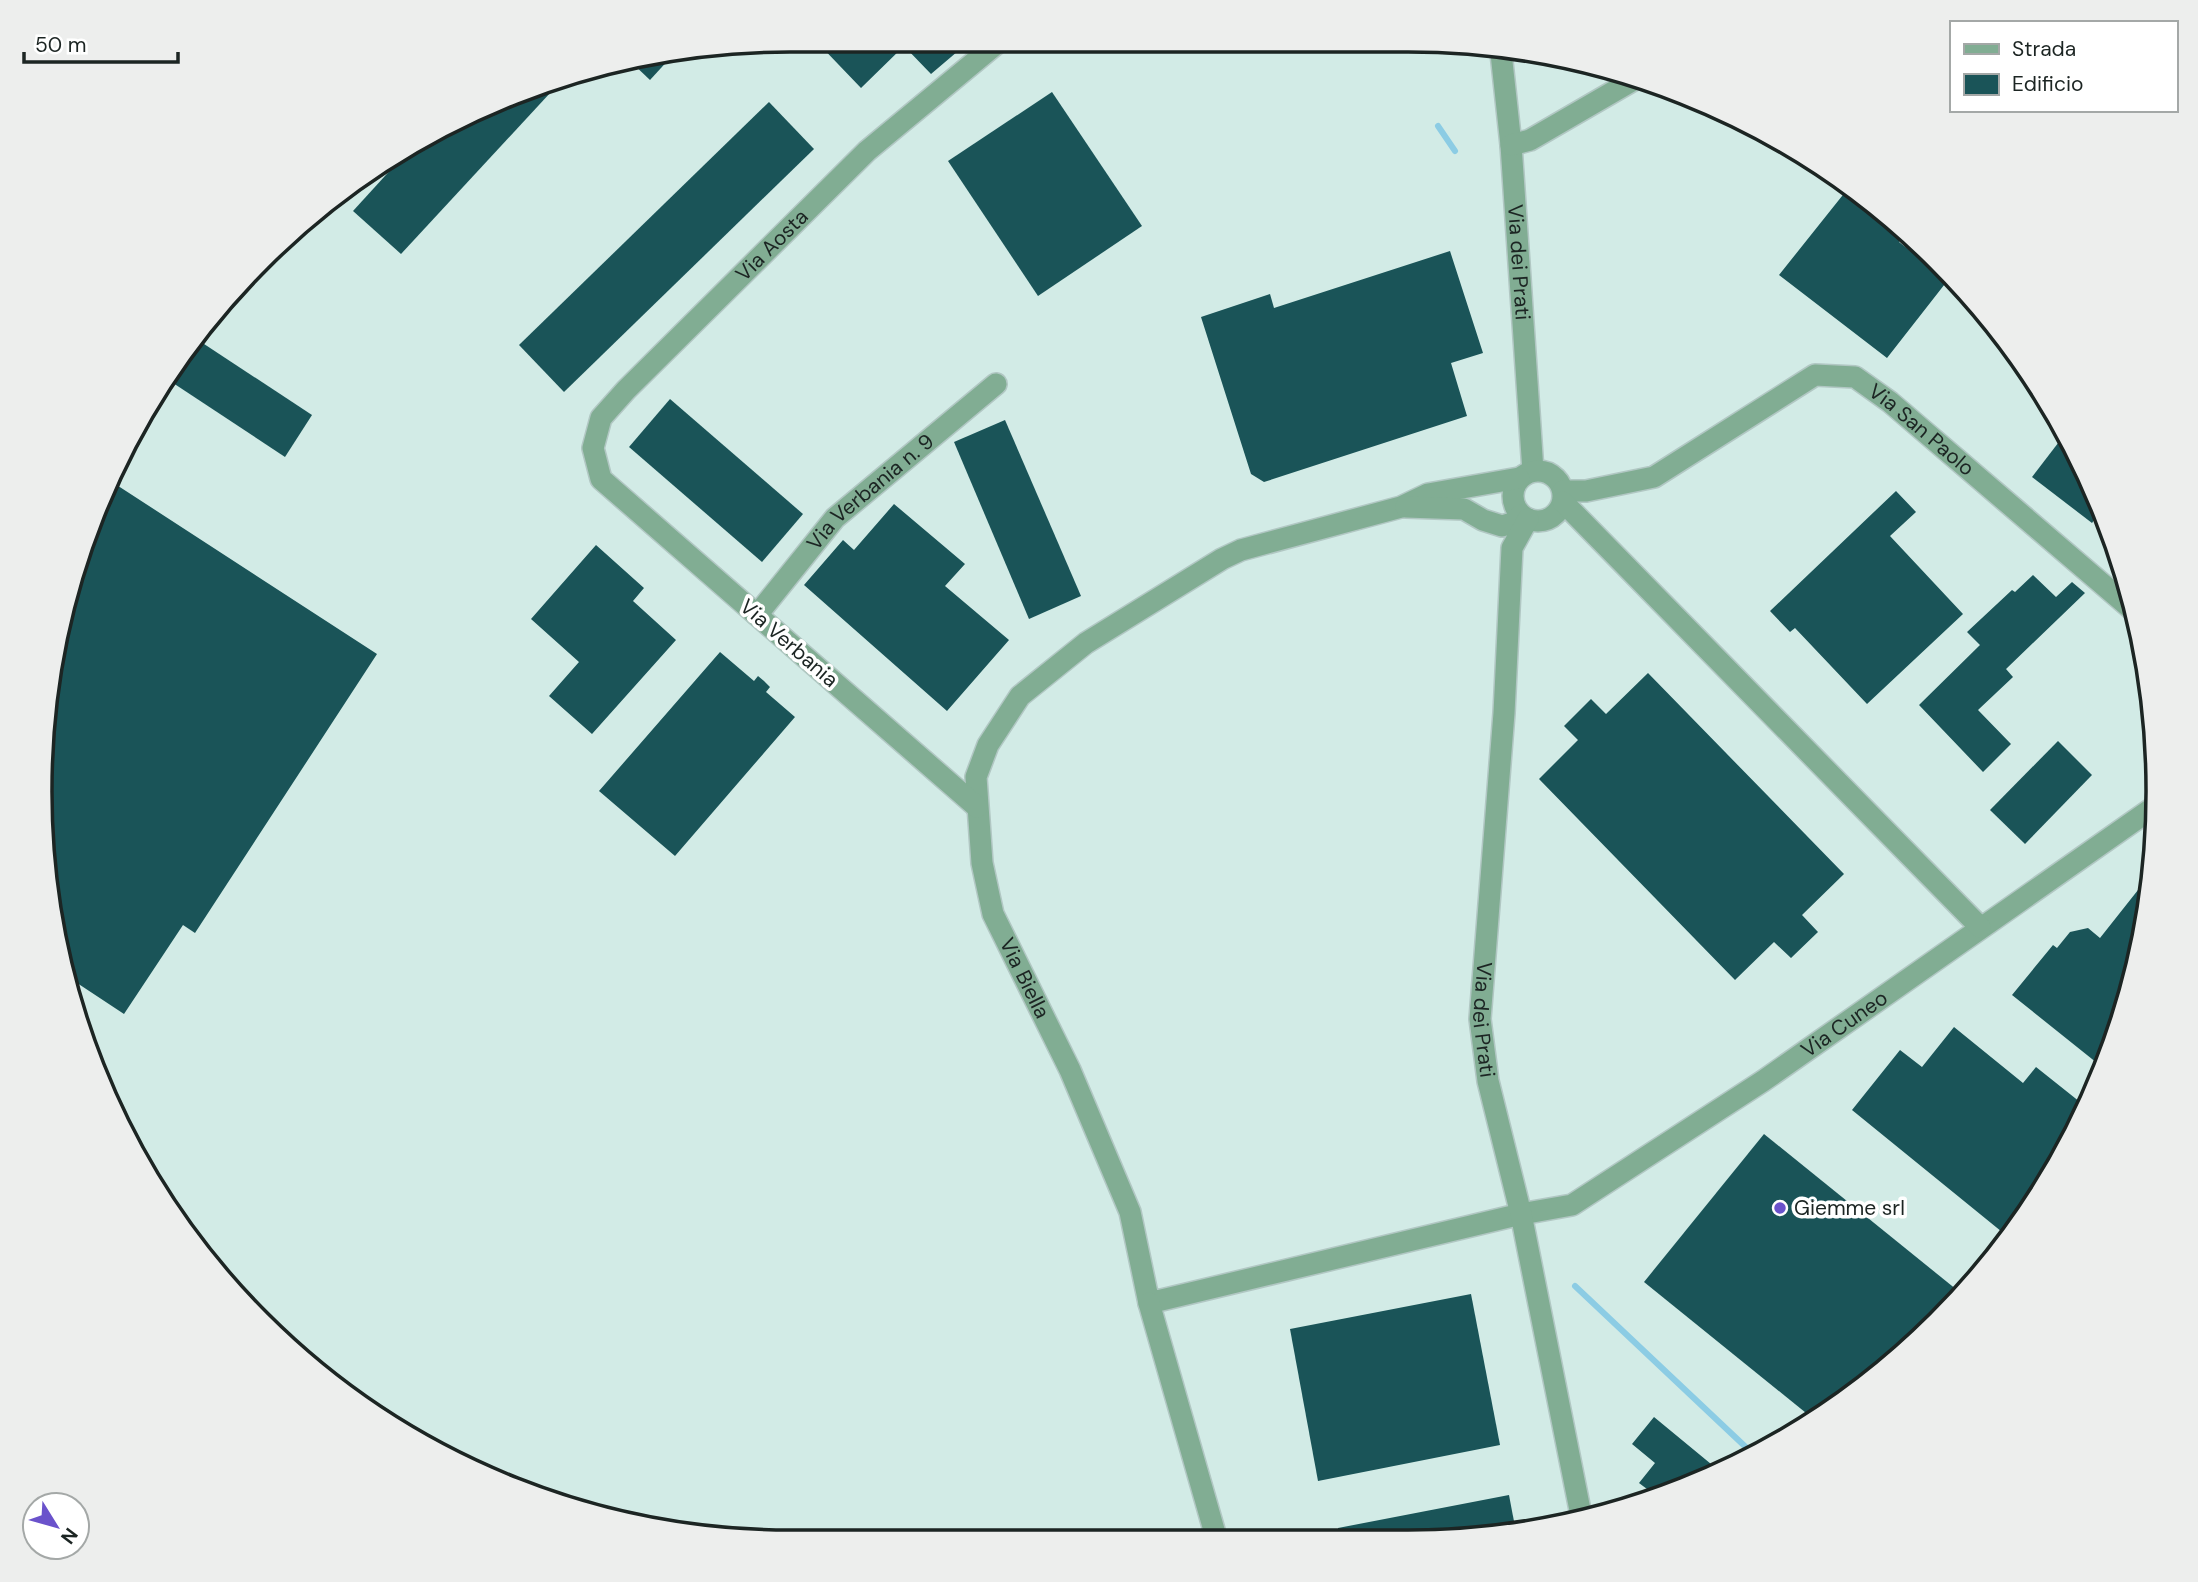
<svg xmlns="http://www.w3.org/2000/svg" width="2198" height="1582" font-family="'DM Sans',sans-serif">
<style>
.lines{fill:none;stroke-linecap:round;stroke-linejoin:round}
.stream{stroke:#8ccce4;stroke-width:6}
.building{fill:#1a5458}
.minor-casing{stroke:#b1c7c3;stroke-width:24}
.minor{stroke:#81ad93;stroke-width:21}
.poi-dot{fill:#6a52cb;stroke:#fff;stroke-width:2.5}
.labels{text-anchor:middle;dominant-baseline:central;stroke-width:7;stroke-linejoin:round;paint-order:stroke}
.street-label{font-size:21px;fill:#1c2523;stroke:#fff}
.poi-label{font-size:21px;fill:#1c2523;stroke:#fff;text-anchor:start}
.rim{fill:none;stroke:#1c2523;stroke-width:3.5}
</style>
<rect width="100%" height="100%" fill="#d2ebe6"/>
<g class="lines">
<g class="stream">
<polyline points="1438,126 1455,151"/>
<polyline points="1575,1286 1751,1452"/>
</g>
</g>
<g class="building">
<polygon points="815,40 971,40 931,74 904,46 861,88"/>
<polygon points="672,56 650,80 630,61"/>
<polygon points="563,79 401,254 353,211 416,142 459,117"/>
<polygon points="1052,92 1142,226 1038,296 948,161"/>
<polygon points="769,102 814,149 564,392 519,345"/>
<polygon points="1850,186 1902,227 1907,232 1899,242 1948,280 1887,358 1779,275"/>
<polygon points="1450,251 1483,353 1451,363 1467,416 1264,482 1251,474 1201,317 1270,294 1274,308"/>
<polygon points="198,340 312,415 285,457 170,381"/>
<polygon points="670,399 803,514 762,562 629,447"/>
<polygon points="1005,420 1081,596 1029,619 954,442"/>
<polygon points="2065,434 2080,459 2100,512 2092,523 2032,477"/>
<polygon points="109,480 377,654 195,933 183,925 124,1014 71,979 47,889 47,693 80,550"/>
<polygon points="1896,491 1916,512 1890,536 1963,614 1867,704 1795,628 1790,632 1770,611"/>
<polygon points="894,504 965,564 945,586 1009,640 947,711 804,585 843,540 854,550"/>
<polygon points="596,545 644,588 633,601 676,640 592,734 549,696 579,662 531,619"/>
<polygon points="2033,575 2056,597 2072,582 2085,593 2006,669 2013,677 1978,710 2011,744 1983,772 1919,705 1980,645 1967,632 2012,590 2015,592"/>
<polygon points="720,652 754,681 758,676 764,681 770,687 766,692 795,717 675,856 599,791"/>
<polygon points="1648,673 1844,874 1802,915 1818,932 1791,958 1774,942 1735,980 1539,779 1578,740 1564,726 1591,699 1606,714"/>
<polygon points="2058,741 2092,775 2025,844 1990,810"/>
<polygon points="2138,890 2149,899 2118,1032 2102,1067 2012,995 2053,945 2057,948 2070,932 2088,928 2100,938"/>
<polygon points="1954,1027 2023,1083 2036,1067 2085,1106 2057,1166 2007,1236 1852,1110 1900,1050 1922,1067"/>
<polygon points="1764,1134 1957,1290 1923,1331 1864,1386 1811,1417 1644,1282"/>
<polygon points="1471,1294 1500,1445 1318,1481 1290,1329"/>
<polygon points="1654,1417 1711,1464 1704,1473 1709,1476 1695,1484 1655,1495 1639,1483 1655,1463 1632,1444"/>
<polygon points="1509,1495 1516,1532 1505,1535 1338,1536 1338,1528"/>
</g>
<g class="lines">
<defs>
<g id="minor">
<path id="s1" d="M1501,53l10,92 22,326"/>
<polyline points="1511,145 1530,140 1637,78"/>
<circle cx="1538" cy="496" r="25"/>
<path id="s2" d="M1519,478l-91,16 -27,13 -160,43 -19,9 -136,84 -66,53 -32,49 -12,32 6,86 11,51 77,156 60,142 19,91 372,-89 51,-9 191,-124 391,-274"/>
<path id="s3" d="M1563,491h23l68,-14 161,-102 40,2 35,25 245,210"/>
<polyline points="1563,502 1980,927"/>
<polyline points="1406,507 1464,509 1483,520 1502,526 1512,523 1521,515"/>
<path id="s4" d="M1528,519l-16,29 -8,165 -24,306 8,62 33,133 60,301"/>
<path id="s5" d="M757,615l78,-97 161,-134"/>
<path id="s6" d="M977,807l-376,-328 -8,-31 8,-30 25,-28 241,-239 134,-111"/>
<polyline points="1149,1303 1216,1537"/>
</g>
</defs>
<use href="#minor" class="minor-casing"/>
<use href="#minor" class="minor"/>
</g>
<circle class="poi-dot" cx="1780" cy="1208" r="7"/>
<g class="labels">
<g class="street-label">
<text stroke="none"><textPath href="#s6" startOffset="805">Via Aosta</textPath></text>
<text stroke="none"><textPath href="#s1" startOffset="210">Via dei Prati</textPath></text>
<text stroke="none"><textPath href="#s3" startOffset="408">Via San Paolo</textPath></text>
<text stroke="none"><textPath href="#s5" startOffset="168">Via Verbania n. 9</textPath></text>
<text transform="translate(789 643) rotate(41)">Via Verbania</text>
<text stroke="none"><textPath href="#s2" startOffset="856">Via Biella</textPath></text>
<text stroke="none"><textPath href="#s4" startOffset="506">Via dei Prati</textPath></text>
<text stroke="none"><textPath href="#s2" startOffset="1967">Via Cuneo</textPath></text>
</g>
<g class="poi-label">
<text x="1794" y="1208">Giemme srl</text>
</g>
</g>
<path d="M0 0H2198V1582H0ZM790 52H1408A738 738 0 0 1 2146 790V792A738 738 0 0 1 1408 1530H790A738 738 0 0 1 52 792V790A738 738 0 0 1 790 52Z" fill="#edeeed" fill-rule="evenodd"/>
<path class="rim" d="M790 52H1408A738 738 0 0 1 2146 790V792A738 738 0 0 1 1408 1530H790A738 738 0 0 1 52 792V790A738 738 0 0 1 790 52Z"/>
<rect x="1950" y="21" width="228" height="91" fill="#ffffff" stroke="#a4a8a7" stroke-width="2"/>
<rect x="1964" y="44" width="35" height="10" fill="#81ad93" stroke="#a4a8a7" stroke-width="2"/>
<text x="2012" y="56" font-size="21" fill="#1c2523">Strada</text>
<rect x="1964" y="74" width="35" height="21" fill="#1a5458" stroke="#a4a8a7" stroke-width="2"/>
<text x="2012" y="91" font-size="21" fill="#1c2523">Edificio</text>
<g transform="translate(56 1526) rotate(127)"><circle r="33" fill="#ffffff" stroke="#a4a8a7" stroke-width="2"/>
<path d="M0-5L12 26L0 18L-12 26Z" fill="#6a52cb"/>
<text y="-10" font-size="19" font-weight="bold" text-anchor="middle" fill="#1c2523">N</text>
</g>
<path d="M24 52v10h154v-10" fill="none" stroke="#1c2523" stroke-width="3.5"/>
<text x="35" y="52" font-size="21" fill="#1c2523" stroke="#ffffff" stroke-width="5" paint-order="stroke">50 m</text>
</svg>
